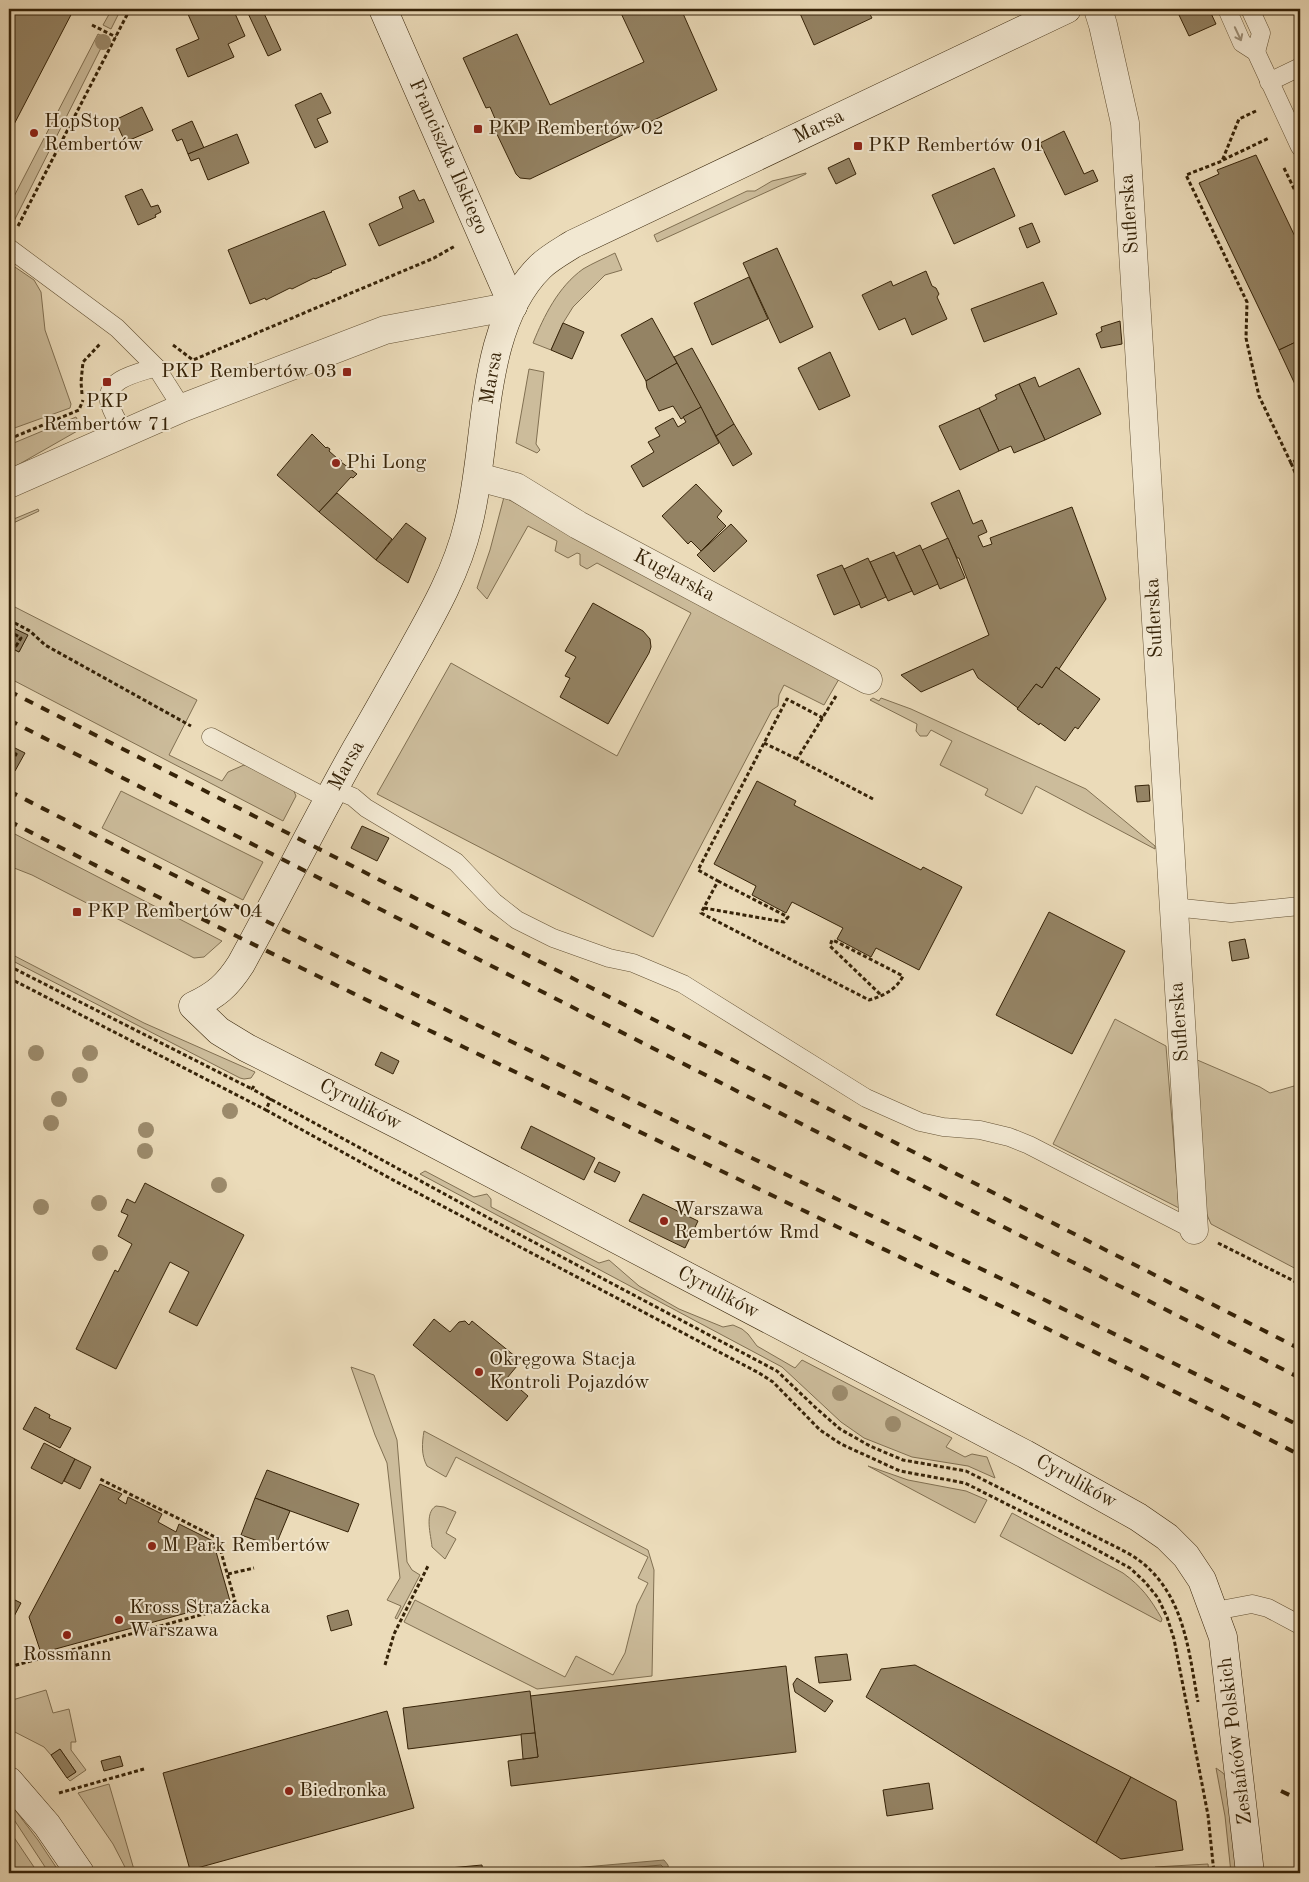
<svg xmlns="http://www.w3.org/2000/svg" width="1309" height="1882" font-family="'Old Standard TT',serif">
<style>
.green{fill:#ccbc9b;stroke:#817052}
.water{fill:#ad9c7d;stroke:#7d6c4e}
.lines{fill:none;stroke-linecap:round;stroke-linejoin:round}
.shore{stroke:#726042;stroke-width:1}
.building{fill:#948364;stroke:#362308}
.lane-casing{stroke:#635134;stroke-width:19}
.street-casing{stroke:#635134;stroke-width:29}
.secondary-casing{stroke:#362308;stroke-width:29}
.path{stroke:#362308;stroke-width:3;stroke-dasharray:4 2.5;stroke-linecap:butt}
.lane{stroke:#f2e8d2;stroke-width:18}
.street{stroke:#f2e8d2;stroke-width:28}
.secondary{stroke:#f2e8d2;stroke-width:28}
.rail{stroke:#362308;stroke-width:4;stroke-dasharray:9 9;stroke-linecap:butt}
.tree{fill:#9c8b6c}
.oneway{stroke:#9d8f77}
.poi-dot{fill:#8f2418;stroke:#f2e8d2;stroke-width:2}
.labels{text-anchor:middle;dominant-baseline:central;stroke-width:4;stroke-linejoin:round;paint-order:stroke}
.poi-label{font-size:20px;fill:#362308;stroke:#f2e8d2;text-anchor:start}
.street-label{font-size:20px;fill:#362308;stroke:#f2e8d2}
</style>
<rect width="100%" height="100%" fill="#ebdbb9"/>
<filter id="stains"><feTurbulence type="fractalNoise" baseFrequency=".004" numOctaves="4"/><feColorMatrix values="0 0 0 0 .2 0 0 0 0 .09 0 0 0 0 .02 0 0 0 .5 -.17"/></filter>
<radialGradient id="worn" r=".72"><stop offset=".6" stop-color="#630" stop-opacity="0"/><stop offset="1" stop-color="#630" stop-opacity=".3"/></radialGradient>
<g class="green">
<polygon points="112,9 121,9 111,29 103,25"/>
<polygon points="98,34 106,38 11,227 9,226 9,206"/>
<polygon points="806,173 806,174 657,242 654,235 747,191 755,191 772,181"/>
<path d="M615,253l7,17 -17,5 -32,32 -10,16 -12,27 -18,-7c11,-27 25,-56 50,-74 10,-6 22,-11 32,-16z"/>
<polygon points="9,263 34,280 41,292 45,330 71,404 70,408 9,430"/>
<polygon points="529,369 544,372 536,444 540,450 537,453 516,443"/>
<polygon points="76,417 80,425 79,430 9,470 9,445"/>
<polygon points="504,497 839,679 824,705 784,685 779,695 778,706 772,710 653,937 377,794 451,663 617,756 691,613 597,563 587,569 580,565 580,554 577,553 568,558 555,551 557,541 528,526 487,599 477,588 490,550"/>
<polygon points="38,509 39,511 9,525 9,521"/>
<polygon points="9,604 197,700 169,755 222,781 228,772 244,765 253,767 293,789 296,796 283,821 9,678 9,647 19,652 27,636 9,626"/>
<polygon points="873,698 879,701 881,698 911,709 1086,789 1155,846 1155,849 1036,786 1022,814 985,795 988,789 940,765 952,741 931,730 927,736 920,736 916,731 917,724 870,700"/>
<polygon points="121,791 263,862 243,900 102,828"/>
<polygon points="9,831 222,941 204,957 194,958 32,875 9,866"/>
<polygon points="9,953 144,1023 255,1072 251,1078 244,1079 240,1078 9,959"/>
<polygon points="1115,1019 1166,1046 1179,1208 1053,1144"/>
<polygon points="1195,1059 1260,1087 1270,1093 1294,1086 1300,1097 1300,1271 1211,1224 1204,1208"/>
<polygon points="425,1171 474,1197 487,1194 491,1199 491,1207 599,1263 609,1260 639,1286 679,1309 723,1327 733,1325 742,1329 748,1334 757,1346 795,1368 802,1360 952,1438 946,1447 965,1457 972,1454 987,1457 995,1478 968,1466 912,1457 864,1438 841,1422 782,1367 420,1174"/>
<polygon points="351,1367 374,1375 397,1440 407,1562 412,1570 420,1575 397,1619 395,1618 401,1606 387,1600 400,1578 387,1463 375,1435"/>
<path d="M424,1431l224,119 6,20 -2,106 -115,13 -133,-67 11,-22 150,77 11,-21 37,19 12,-22 12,-48 11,-22 -10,-5 10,-21 -192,-100 -10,20 -19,-11c-6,-11 -5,-23 -3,-35z"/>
<polygon points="868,1466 908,1480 966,1491 987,1500 975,1523"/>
<path d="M436,1506l8,1 12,5 -10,21 10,6 -11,20 -13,-12c-1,-12 -8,-34 4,-41z"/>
<path d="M1012,1513l111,60c19,14 27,25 39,46l-1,3 -161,-86z"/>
<polygon points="46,1690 53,1713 69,1709 76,1742 71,1742 71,1750 86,1770 70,1781 67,1778 76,1772 60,1749 51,1755 44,1747 9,1729 9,1701"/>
<polygon points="1216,1768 1223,1773 1228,1780 1237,1873 1231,1873 1225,1816"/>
<polygon points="109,1784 135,1873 128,1873 113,1844 78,1793"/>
<polygon points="9,1802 38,1840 60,1873 49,1873 9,1812"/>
<polygon points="9,1830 38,1873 16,1873 9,1865"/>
<polygon points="1208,1864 1209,1873 1156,1873 1155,1867"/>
</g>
<polygon class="water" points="664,1860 668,1865 669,1873 569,1873 573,1868"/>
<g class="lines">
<polyline class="shore" points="575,1873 661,1865 663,1867 664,1873"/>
</g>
<g class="building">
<polygon points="9,9 74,9 9,134"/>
<polygon points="196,9 233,9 245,36 228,44 234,57 188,77 176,49 199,39 187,12"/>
<polygon points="246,9 262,9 281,50 268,56"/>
<polygon points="619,9 681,9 717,90 530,179 520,178 516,174 495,130 499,128 490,107 486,108 463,58 517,34 550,105 644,62"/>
<polygon points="798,9 867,9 872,18 814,45"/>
<polygon points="1192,9 1209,9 1216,24 1189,36 1179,15"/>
<polygon points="321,93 331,113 317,119 328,142 315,148 295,105"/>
<polygon points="142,107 153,130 125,142 115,120"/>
<polygon points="192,121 204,148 188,154 182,139 177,141 172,130"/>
<polygon points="1064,131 1084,174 1093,170 1098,181 1065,195 1040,143"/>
<polygon points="237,134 249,163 208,180 199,158 191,161 188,154"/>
<polygon points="1256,155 1300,247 1300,340 1279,350 1199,183 1219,174 1217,170"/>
<polygon points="849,158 856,174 836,184 828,168"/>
<polygon points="994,168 1015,216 954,244 932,195"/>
<polygon points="142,189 151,207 158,205 161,212 155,215 156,217 138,225 125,196"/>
<polygon points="414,190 419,201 424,199 434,222 379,246 369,224 403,208 399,197"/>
<polygon points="324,211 346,265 331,271 332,272 315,279 314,278 292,289 290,288 266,300 265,298 250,304 228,250"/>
<polygon points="1032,223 1040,242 1027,248 1019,228"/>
<polygon points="777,248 813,327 780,343 743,263"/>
<polygon points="926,271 932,286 936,288 939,294 937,297 947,319 912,335 905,318 879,330 862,295 891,281 893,286"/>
<polygon points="749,277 768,319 712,345 694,303"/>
<polygon points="1043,282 1057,314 984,342 971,309"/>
<polygon points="652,318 677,363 646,381 621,335"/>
<polygon points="1120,321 1122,344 1101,348 1096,334 1102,331 1101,327"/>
<polygon points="563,323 584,332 572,359 551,350"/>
<polygon points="1300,340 1300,395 1279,350"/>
<polygon points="692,348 734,424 716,436 674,357"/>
<polygon points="830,352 850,396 819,410 798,368"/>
<polygon points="677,363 701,407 681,419 673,406 659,411 647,388 646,381"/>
<polygon points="1079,368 1101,414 1045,440 1019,384 1035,377 1039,387"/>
<polygon points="1019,384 1045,440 1014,453 1011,446 999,451 979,408 997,399 995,395"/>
<polygon points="701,407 719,443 643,487 631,466 654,452 648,442 660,436 655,428 673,418 678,427 686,422 683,417"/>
<polygon points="979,408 999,451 960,470 939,426"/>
<polygon points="734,424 752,454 733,466 716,436"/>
<polygon points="312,434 326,448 327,447 330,449 329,451 338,459 339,458 342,461 341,462 357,474 353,478 351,477 319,512 277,475"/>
<polygon points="696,484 722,511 717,517 726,526 701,551 691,541 688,544 662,516"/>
<polygon points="959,490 973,524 982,520 987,532 978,536 983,547 992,544 990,538 1072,507 1106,599 1059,669 1056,667 1042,688 1036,684 1018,708 978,678 973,669 921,692 901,675 989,635 959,558 957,558 931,503"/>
<polygon points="337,493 392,539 376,560 319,512"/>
<polygon points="406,523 426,538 408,583 376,560"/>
<polygon points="731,524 747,541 714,572 697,555"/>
<polygon points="948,538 965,578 940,589 922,550"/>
<polygon points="920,545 938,584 914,595 896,556"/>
<polygon points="894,552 912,591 888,601 870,562"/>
<polygon points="868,558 886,597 861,608 844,569"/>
<polygon points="842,565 860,604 834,615 817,575"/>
<polygon points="593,603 643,631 650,639 651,647 649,653 608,724 560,697 570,678 565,676 576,657 565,651"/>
<polygon points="9,626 28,635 19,652 9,647"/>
<polygon points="1056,667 1100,699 1078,729 1075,727 1065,741 1040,723 1039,725 1017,709 1036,684 1042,688"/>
<polygon points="9,745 25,753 15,771 9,767"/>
<polygon points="757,781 796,801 794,805 921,870 923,867 962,887 919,970 876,948 871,957 837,939 843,928 792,902 786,913 752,895 756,886 714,864"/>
<polygon points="1149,785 1150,801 1137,802 1135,786"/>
<polygon points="362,826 389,838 377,861 351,848"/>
<polygon points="1049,912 1125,951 1072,1054 996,1015"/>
<polygon points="1245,939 1249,958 1232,961 1229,942"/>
<polygon points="381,1052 399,1061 393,1074 375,1065"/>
<polygon points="531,1126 595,1158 584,1180 521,1148"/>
<polygon points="599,1162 620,1172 615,1182 594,1172"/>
<polygon points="145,1183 244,1235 197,1326 169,1312 189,1272 170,1262 116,1369 76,1349 115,1270 118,1272 132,1244 118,1236 128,1215 121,1212 127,1199 135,1203"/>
<polygon points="643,1194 698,1221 685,1248 629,1221"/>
<polygon points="434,1319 450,1332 459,1322 465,1321 469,1325 472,1321 516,1357 518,1361 517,1366 507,1378 528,1396 507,1421 413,1345"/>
<polygon points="35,1407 50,1415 49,1418 71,1428 60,1448 23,1429"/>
<polygon points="44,1443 75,1459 62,1484 31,1468"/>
<polygon points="75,1459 91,1467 80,1489 64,1481"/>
<polygon points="267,1470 359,1504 348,1532 255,1498"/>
<polygon points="100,1484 122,1494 118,1499 126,1504 128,1497 162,1514 158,1522 176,1532 179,1524 213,1541 230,1601 41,1653 29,1617"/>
<polygon points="255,1498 290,1511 275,1547 241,1535"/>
<polygon points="13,1599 21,1603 9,1626 9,1608"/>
<polygon points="348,1610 352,1625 331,1631 327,1616"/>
<polygon points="847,1654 851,1680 819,1683 815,1657"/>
<polygon points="915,1665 1131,1777 1096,1843 866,1697 881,1669"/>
<polygon points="786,1666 796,1752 511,1786 508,1761 538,1757 530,1696"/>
<polygon points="797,1678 833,1701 825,1712 795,1692 793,1684"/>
<polygon points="530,1691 535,1733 408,1749 403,1708"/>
<polygon points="387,1711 414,1808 190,1870 163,1773"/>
<polygon points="535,1733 538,1757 523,1759 521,1734"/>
<polygon points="60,1749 76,1772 67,1778 51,1755"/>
<polygon points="120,1756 123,1766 104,1771 101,1761"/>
<polygon points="1131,1777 1176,1801 1183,1850 1121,1859 1096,1843"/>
<polygon points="929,1783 933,1809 887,1816 883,1790"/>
<polygon points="482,1865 483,1873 398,1873 406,1872"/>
</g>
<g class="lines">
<defs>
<g id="lane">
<polyline points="1227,9 1242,43 1256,52 1300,147"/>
<polyline points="1250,9 1261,33 1256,52"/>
<polyline points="1269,82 1300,67"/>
<polyline points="9,248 117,328 156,367 182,408"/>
<path d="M124,434c-4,-10 -13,-22 -15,-33 -3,-23 30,-28 47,-34"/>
<polyline points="211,737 328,799"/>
<polyline points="334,789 353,797 366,808 456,862 494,902 517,920 553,938 609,958 633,963 683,984 866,1098 920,1122 943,1127 980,1130 1009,1137 1029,1145 1194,1230"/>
<polyline points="1173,907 1231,913 1300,906"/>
<polyline points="1215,1611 1252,1604 1268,1608 1300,1625"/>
</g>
<g id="street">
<polyline points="1098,9 1103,25 1125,123 1194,1230"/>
<polyline points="478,477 516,487 578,525 868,680"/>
<polyline points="9,484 182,408 385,330 513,306"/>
</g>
<g id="secondary">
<polyline points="383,9 513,306"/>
<path d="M1067,9l-494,235c-11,7 -24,14 -33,23 -62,61 -51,179 -72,258 -11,46 -35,88 -58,129 -18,32 -36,64 -54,95 -40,71 -76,144 -115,215 -14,22 -25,31 -48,42l26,25 28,17 158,80 620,326 113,63 29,20 19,19 16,24 21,57 27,236"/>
<polyline points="9,1781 47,1825 80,1873"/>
</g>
</defs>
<use href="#lane" class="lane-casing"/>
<use href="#street" class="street-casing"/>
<use href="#secondary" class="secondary-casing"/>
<g class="path">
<polyline points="92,25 116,37"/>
<polyline points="1256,111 1239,119 1222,161 1186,175 1247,302 1246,338 1259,396 1291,463 1300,458"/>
<polyline points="1223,160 1269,138"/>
<polyline points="1284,168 1300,201"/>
<polyline points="18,226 130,9"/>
<polyline points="173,345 193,360 434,258 455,246"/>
<polyline points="82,394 81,382 83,362 100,344"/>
<polyline points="9,439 79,410 83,400"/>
<polyline points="1291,463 1300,484"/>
<polyline points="9,620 30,631 45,645 191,726"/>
<polyline points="9,631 21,638 16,646 9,643"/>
<polyline points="836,696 797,759 873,799"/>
<path d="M823,718l-36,-19 -89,171 20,11 -17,32 168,87c14,-4 27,-10 34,-24l-66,-34 -5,-2 -2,6 52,50"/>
<polyline points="764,743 797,759"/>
<polyline points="9,750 16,754 11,764 9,762"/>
<polyline points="704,908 784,922 788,917 718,881"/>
<polyline points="9,966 252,1089"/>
<polyline points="9,978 266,1110 271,1098"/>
<path d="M254,1086l-2,3 242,132 283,150 39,37 24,21 30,17 33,14 63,11 156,79c8,4 16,9 23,15 40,35 44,88 53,137"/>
<polyline points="266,1110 395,1181 759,1373 773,1382 820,1430 841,1444 900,1471 965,1483 1086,1544 1130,1568 1145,1582 1158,1598 1167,1617 1174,1639 1208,1815 1214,1873"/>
<polyline points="1218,1243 1300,1284"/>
<polyline points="228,1574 254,1568"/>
<polyline points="385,1665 394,1634 429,1564"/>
<polyline points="9,1667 230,1607 235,1601 217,1538 100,1479"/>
<polyline points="59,1793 144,1769"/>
</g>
<use href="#lane" class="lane"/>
<use href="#street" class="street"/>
<use href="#secondary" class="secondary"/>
<g class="rail">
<polyline points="9,691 1300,1349"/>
<polyline points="9,720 1300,1378"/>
<path d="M9,791c426,220 862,420 1291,635"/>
<path d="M9,821c426,220 864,416 1291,634"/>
<polyline points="1281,1791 1300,1800"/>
</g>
</g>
<g class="tree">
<circle cx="103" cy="42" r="8"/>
<circle cx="36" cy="1053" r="8"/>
<circle cx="90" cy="1053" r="8"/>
<circle cx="80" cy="1075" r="8"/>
<circle cx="59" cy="1099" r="8"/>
<circle cx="230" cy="1111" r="8"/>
<circle cx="51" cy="1123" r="8"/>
<circle cx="146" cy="1130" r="8"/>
<circle cx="145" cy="1151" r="8"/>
<circle cx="219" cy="1185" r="8"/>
<circle cx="99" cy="1203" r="8"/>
<circle cx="41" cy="1207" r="8"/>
<circle cx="100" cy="1253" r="8"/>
<circle cx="840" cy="1393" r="8"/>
<circle cx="893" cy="1424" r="8"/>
</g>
<defs><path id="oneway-shaft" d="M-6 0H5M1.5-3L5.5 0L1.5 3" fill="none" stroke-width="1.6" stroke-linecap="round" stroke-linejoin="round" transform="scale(1.25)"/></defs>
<use class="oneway" href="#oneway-shaft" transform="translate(1238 34) rotate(65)"/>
<g class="poi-dot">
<rect x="473" y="124" width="10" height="10" rx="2.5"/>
<circle cx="34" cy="133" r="5"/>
<rect x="853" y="141" width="10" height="10" rx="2.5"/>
<rect x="342" y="367" width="10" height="10" rx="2.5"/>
<rect x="102" y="377" width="10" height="10" rx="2.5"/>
<circle cx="336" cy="463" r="5"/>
<rect x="72" y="907" width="10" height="10" rx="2.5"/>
<circle cx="664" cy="1221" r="5"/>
<circle cx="479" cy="1372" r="5"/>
<circle cx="152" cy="1546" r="5"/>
<circle cx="119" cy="1620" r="5"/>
<circle cx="67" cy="1635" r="5"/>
<circle cx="289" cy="1791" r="5"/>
</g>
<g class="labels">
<g class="poi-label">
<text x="44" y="122">HopStop<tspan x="44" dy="23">Rembertów</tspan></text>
<text x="488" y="129">PKP Rembertów 02</text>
<text x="868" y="146">PKP Rembertów 01</text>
<text x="337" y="372" text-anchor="end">PKP Rembertów 03</text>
<text x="107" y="402" text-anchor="middle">PKP<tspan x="107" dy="23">Rembertów 71</tspan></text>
<text x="346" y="463">Phi Long</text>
<text x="87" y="912">PKP Rembertów 04</text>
<text x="674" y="1210">Warszawa<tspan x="674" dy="23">Rembertów Rmd</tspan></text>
<text x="489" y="1360">Okręgowa Stacja<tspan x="489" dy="23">Kontroli Pojazdów</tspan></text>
<text x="162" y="1546">M Park Rembertów</text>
<text x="129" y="1608">Kross Strażacka<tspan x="129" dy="23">Warszawa</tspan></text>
<text x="67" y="1655" text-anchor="middle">Rossmann</text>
<text x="299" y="1791">Biedronka</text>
</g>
<g class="street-label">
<text transform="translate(819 127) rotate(-26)">Marsa</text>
<text transform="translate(448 157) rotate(66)">Franciszka Ilskiego</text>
<text transform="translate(1130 214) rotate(-94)">Suflerska</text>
<text transform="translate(492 378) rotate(-80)">Marsa</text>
<text transform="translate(674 576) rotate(28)">Kuglarska</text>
<text transform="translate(1155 618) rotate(-93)">Suflerska</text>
<text transform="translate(347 766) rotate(-61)">Marsa</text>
<text transform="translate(1180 1022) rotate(-94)">Suflerska</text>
<text transform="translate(360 1105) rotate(27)">Cyrulików</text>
<text transform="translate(718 1293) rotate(28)">Cyrulików</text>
<text transform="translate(1076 1482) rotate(29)">Cyrulików</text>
<text transform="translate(1236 1741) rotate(-97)">Zesłańców Polskich</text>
</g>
</g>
<rect width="1309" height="1882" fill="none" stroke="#ebdbb9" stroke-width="30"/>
<rect x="10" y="10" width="1289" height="1862" fill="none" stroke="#362308" stroke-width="2.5"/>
<rect x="15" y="15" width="1279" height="1852" fill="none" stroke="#362308"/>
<rect width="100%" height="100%" filter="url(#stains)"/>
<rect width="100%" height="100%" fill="url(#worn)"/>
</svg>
